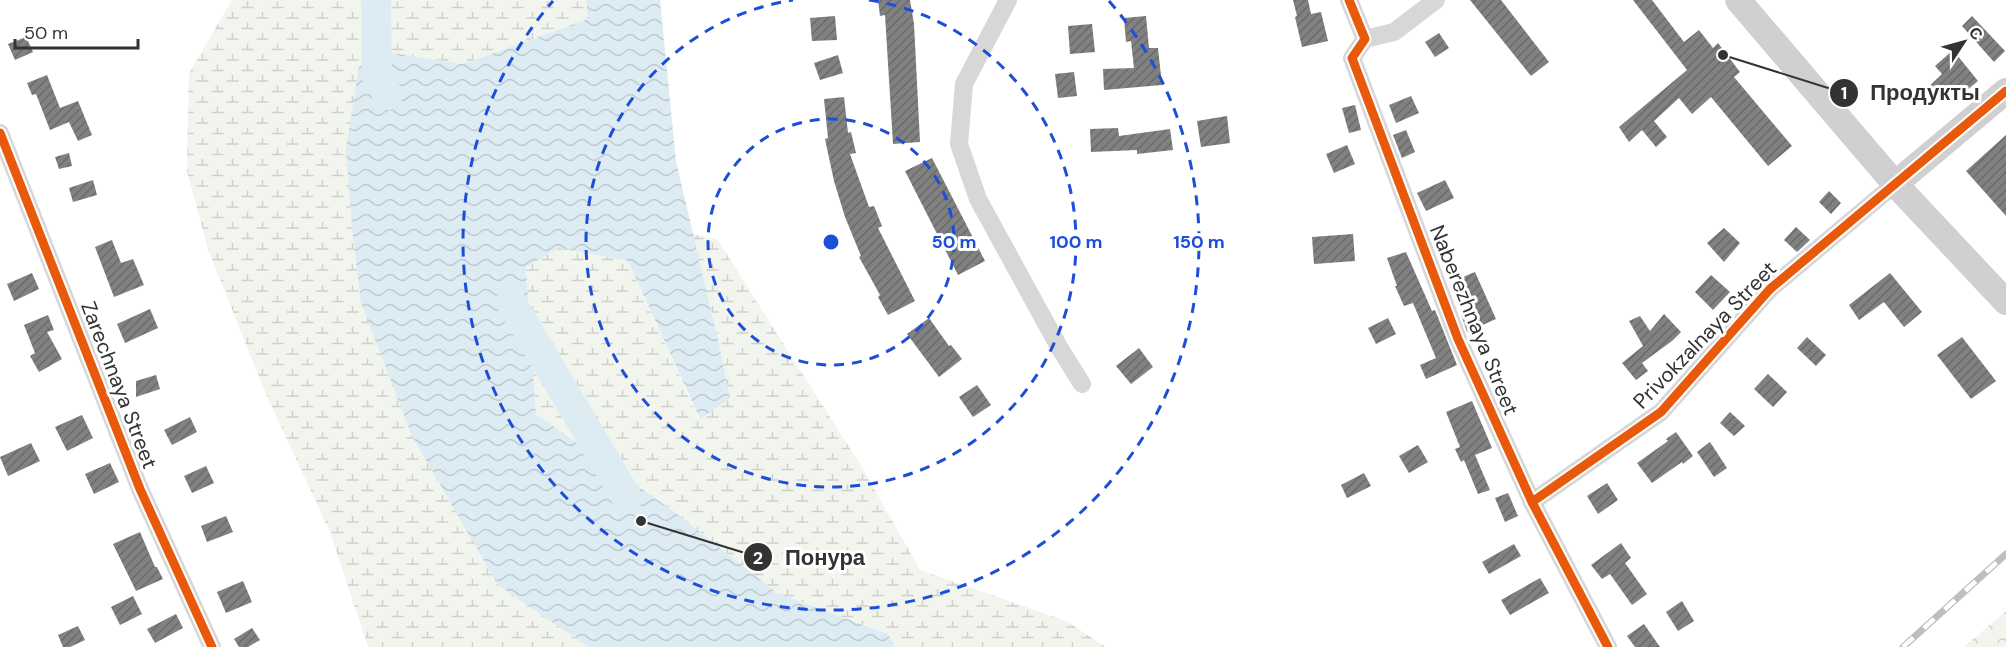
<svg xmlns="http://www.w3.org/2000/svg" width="2006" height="647" font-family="'DM Sans',sans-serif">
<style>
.forest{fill:url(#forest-crowns)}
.wetland{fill:url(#wetland-marsh)}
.water{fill:url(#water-waves)}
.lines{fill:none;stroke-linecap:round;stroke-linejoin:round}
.river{stroke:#ddebf3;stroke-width:30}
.building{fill:url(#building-hatch)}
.street{stroke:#d7d7d7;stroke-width:18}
.secondary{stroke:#d0d0d0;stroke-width:26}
.rail-casing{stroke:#bebebe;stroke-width:7}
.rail{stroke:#fff;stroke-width:4.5;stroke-dasharray:14;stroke-linecap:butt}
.cycleway-casing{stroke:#fff;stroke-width:13}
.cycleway{stroke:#e8590c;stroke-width:9}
.ring{fill:none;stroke:#1d4ed8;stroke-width:3;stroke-dasharray:10 8}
.labels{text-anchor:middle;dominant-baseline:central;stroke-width:6;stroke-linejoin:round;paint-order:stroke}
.street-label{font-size:21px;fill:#333;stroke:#fff}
.centre{fill:#1d4ed8;stroke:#fff;stroke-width:3}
.ring-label{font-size:18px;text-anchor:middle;font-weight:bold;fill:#1d4ed8;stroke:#fff;stroke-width:6;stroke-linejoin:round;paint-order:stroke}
.leader{fill:none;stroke:#333;stroke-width:2}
.callout-dot{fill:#333;stroke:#fff;stroke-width:2}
.mark-label{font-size:18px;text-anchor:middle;font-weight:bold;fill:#fff}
.callout-label{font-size:22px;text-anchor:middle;font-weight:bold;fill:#333;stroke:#fff;stroke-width:6;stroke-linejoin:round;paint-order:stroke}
</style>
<defs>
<pattern id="forest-crowns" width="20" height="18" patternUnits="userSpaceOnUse" patternTransform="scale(1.5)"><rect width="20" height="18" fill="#f1f5ed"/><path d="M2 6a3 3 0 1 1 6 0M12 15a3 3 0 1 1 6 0" fill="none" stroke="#cfd2cc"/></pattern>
<pattern id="wetland-marsh" width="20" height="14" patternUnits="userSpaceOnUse" patternTransform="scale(1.5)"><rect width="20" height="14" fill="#f1f5ed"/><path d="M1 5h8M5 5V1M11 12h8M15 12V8" fill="none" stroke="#cfd2cc"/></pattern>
<pattern id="water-waves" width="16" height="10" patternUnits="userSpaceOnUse" patternTransform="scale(1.5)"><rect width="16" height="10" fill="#ddebf3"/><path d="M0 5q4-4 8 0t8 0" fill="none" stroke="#becad1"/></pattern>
<pattern id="building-hatch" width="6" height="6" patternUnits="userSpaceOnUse" patternTransform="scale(1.5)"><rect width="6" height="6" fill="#818181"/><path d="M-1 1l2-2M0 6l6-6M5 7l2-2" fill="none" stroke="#6a6a6a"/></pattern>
</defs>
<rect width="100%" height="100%" fill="#fff"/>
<polygon class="forest" points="2006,611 2006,647 1964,647"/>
<g class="wetland">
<polygon points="232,0 586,0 588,19 463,64 393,53 498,585 588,647 368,647 330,532 265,392 208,249 187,171 189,73"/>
<polygon points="693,234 717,239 863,469 920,570 1066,621 1106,647 895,647 888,634 777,593 676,513 536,414 526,267 559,248 628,261 699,419 718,340"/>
</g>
<polygon class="water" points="586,0 660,0 676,161 718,340 730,398 700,419 628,261 559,248 526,267 536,414 676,513 777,593 888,634 895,647 588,647 498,585 412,436 361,303 353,236 346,149 359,66 393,53 463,64 588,19"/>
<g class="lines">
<g class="river">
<polyline points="376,0 377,76 388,95"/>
<polyline points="511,302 627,498"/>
</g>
</g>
<g class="building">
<polygon points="878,0 910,0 914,24 920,142 893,144 885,15 880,16"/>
<polygon points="1293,0 1308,0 1311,14 1321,12 1328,41 1302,47 1295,17 1297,16"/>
<polygon points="1470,0 1501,0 1549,62 1531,76"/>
<polygon points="1633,0 1652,0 1684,42 1699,30 1713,48 1718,43 1740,72 1734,77 1792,146 1768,166 1711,97 1692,114 1679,98 1654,121 1667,137 1656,147 1642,130 1629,142 1619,127 1687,70"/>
<polygon points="835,16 837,40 812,41 810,18"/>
<polygon points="1146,16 1149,48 1158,48 1162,85 1104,90 1103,69 1134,68 1131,41 1126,42 1124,18"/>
<polygon points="1972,16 2005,51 1994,62 1962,26"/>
<polygon points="1092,24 1095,52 1070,54 1068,26"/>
<polygon points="1439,33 1449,48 1435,57 1425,42"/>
<polygon points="26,37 33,52 15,60 8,44"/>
<polygon points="1953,50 1978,81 1960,96 1952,86 1927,108 1916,99 1942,74 1935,66"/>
<polygon points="838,55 843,73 820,80 814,63"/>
<polygon points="1074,72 1077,96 1058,98 1055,74"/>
<polygon points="47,75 60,108 78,101 92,135 78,141 69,122 50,130 36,94 32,95 27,83"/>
<polygon points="1411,96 1419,113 1396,123 1389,105"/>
<polygon points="844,97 848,133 851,132 856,153 850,154 869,207 874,206 882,226 878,228 915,301 888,315 878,297 880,295 859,257 861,256 845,217 834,181 825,139 828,138 824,99"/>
<polygon points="1355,105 1361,130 1349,133 1342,108"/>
<polygon points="1227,116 1230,143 1201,147 1197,121"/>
<polygon points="1118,128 1119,136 1170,129 1173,150 1137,154 1137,150 1091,152 1090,129"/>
<polygon points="1406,130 1415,152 1402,158 1393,135"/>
<polygon points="2006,135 2006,216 1966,171"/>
<polygon points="1347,145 1355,164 1334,173 1326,154"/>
<polygon points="69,153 72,166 59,169 55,157"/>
<polygon points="932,158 985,261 958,275 905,171"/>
<polygon points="93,180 97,195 73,202 69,188"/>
<polygon points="1445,180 1454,198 1426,211 1417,193"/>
<polygon points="1829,191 1841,203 1831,214 1819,202"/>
<polygon points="1796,227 1810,240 1797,252 1784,240"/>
<polygon points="1724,228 1740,243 1724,262 1707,243"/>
<polygon points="1353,234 1355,261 1314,264 1312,237"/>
<polygon points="112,240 121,263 133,259 144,285 114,297 95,247"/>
<polygon points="1406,252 1432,311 1435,310 1457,365 1426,379 1420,365 1436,358 1413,303 1404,306 1395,286 1397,286 1387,258"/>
<polygon points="1475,272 1496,319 1467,332 1461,314 1469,311 1456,280"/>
<polygon points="32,273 39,289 14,301 7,284"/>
<polygon points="1890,273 1922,312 1904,327 1884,302 1859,320 1849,305"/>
<polygon points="1711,275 1730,292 1713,310 1695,292"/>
<polygon points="150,309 158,328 125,343 117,324"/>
<polygon points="1664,314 1681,332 1672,341 1642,363 1648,371 1636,380 1622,363 1643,346 1629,321 1640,316 1650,331"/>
<polygon points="48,315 54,330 47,332 62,359 39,372 30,356 35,353 24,325"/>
<polygon points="929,318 949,346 951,345 962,359 939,377 907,334"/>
<polygon points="1388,318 1396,334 1376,344 1368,328"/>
<polygon points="1807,337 1826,355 1816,366 1797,348"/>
<polygon points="1962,337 1996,381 1971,399 1937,355"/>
<polygon points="1139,348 1153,367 1131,384 1116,366"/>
<polygon points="1768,374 1787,392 1773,407 1754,389"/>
<polygon points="156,375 160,389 136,397 136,381"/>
<polygon points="977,385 991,405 973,417 959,397"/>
<polygon points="1472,401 1492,448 1475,455 1490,490 1478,494 1464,460 1461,462 1455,449 1460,447 1446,412"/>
<polygon points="1730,412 1745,426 1734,436 1720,423"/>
<polygon points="82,415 93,438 67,451 55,427"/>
<polygon points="190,417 197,432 172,445 164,430"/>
<polygon points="1676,432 1693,456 1683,464 1682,462 1652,483 1637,463 1668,441 1666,439"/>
<polygon points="1710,442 1727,468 1714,477 1697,452"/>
<polygon points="31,443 40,461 8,476 0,457"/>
<polygon points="1418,445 1428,462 1409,473 1399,456"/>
<polygon points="110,463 119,482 94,494 85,474"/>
<polygon points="206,466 214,483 192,493 184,476"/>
<polygon points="1364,473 1371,486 1347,498 1341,485"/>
<polygon points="1607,483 1618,500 1598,514 1587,496"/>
<polygon points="1508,493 1518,516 1505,522 1495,498"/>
<polygon points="226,516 233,532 207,542 201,526"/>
<polygon points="140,532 155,567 157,567 163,579 136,591 113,544"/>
<polygon points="1621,543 1631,558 1625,563 1647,594 1632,605 1610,574 1602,579 1591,565"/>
<polygon points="1514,544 1521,556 1489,574 1482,562"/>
<polygon points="1540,578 1549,593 1510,615 1501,600"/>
<polygon points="243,581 252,602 226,613 217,592"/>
<polygon points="133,596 142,614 120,625 111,607"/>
<polygon points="1682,601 1694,621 1678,631 1666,612"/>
<polygon points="176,614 183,628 155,643 147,629"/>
<polygon points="1644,624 1660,647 1635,647 1627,636"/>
<polygon points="78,626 85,640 70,647 63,647 58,635"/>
<polygon points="252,628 260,640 248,647 239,647 234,639"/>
</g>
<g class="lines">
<g class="street">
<polyline points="1008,0 964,84 959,144 978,199 1059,347 1082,384"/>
<polyline points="1349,0 1365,39 1352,58 1458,339 1532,502 1608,647"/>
<polyline points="1365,39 1394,32 1436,0"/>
<polyline points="0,133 140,489 212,647"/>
<polyline points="1532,502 1661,412 1770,289 1895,184"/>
</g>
<g class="secondary">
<polyline points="1738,0 1895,184 2006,302"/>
<polyline points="1895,184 2006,91"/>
</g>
<defs>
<polyline id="rail" points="1903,647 2006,554"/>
</defs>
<use href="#rail" class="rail-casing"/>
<use href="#rail" class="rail"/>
<defs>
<g id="cycleway">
<polyline points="1349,0 1365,39 1352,58 1458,339 1532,502 1608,647"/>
<polyline points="0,133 140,489 212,647"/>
<polyline points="1532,502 1661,412 1770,289 2006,91"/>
</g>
</defs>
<use href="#cycleway" class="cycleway-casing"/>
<use href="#cycleway" class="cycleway"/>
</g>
<g class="ring">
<circle cx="831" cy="242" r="123"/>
<path d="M869 0A245 245 0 1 1 793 0"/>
<path d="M1109 1A368 368 0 1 1 553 1"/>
</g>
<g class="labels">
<g class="street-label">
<text transform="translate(1474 320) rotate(68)">Naberezhnaya Street</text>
<text transform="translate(1705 335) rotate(-46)">Privokzalnaya Street</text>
<text transform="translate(119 385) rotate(69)">Zarechnaya Street</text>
</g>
</g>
<circle cx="831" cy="242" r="9" class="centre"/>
<g class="ring-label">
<text x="954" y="248">50 m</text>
<text x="1076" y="248">100 m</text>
<text x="1199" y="248">150 m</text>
</g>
<path class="leader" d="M1723 55L1844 93M641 521L758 557"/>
<g class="callout-dot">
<circle cx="1723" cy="55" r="6"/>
<circle cx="641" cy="521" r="6"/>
<circle cx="1844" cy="93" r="15"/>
<circle cx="758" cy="557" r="15"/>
</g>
<g class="mark-label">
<text x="1844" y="99">1</text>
<text x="758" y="564">2</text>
</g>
<g class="callout-label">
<text x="1925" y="100">Продукты</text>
<text x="825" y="565">Понура</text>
</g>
<g transform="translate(1964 42) rotate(54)" stroke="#ffffff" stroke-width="4.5" paint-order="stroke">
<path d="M0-4.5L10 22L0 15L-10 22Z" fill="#333333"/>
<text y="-9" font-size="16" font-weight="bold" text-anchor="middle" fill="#333333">С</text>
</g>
<path d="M15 39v9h123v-9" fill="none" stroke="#333333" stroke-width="3"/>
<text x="24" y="39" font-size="18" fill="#333333" stroke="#ffffff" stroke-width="4.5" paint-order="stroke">50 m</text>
</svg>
